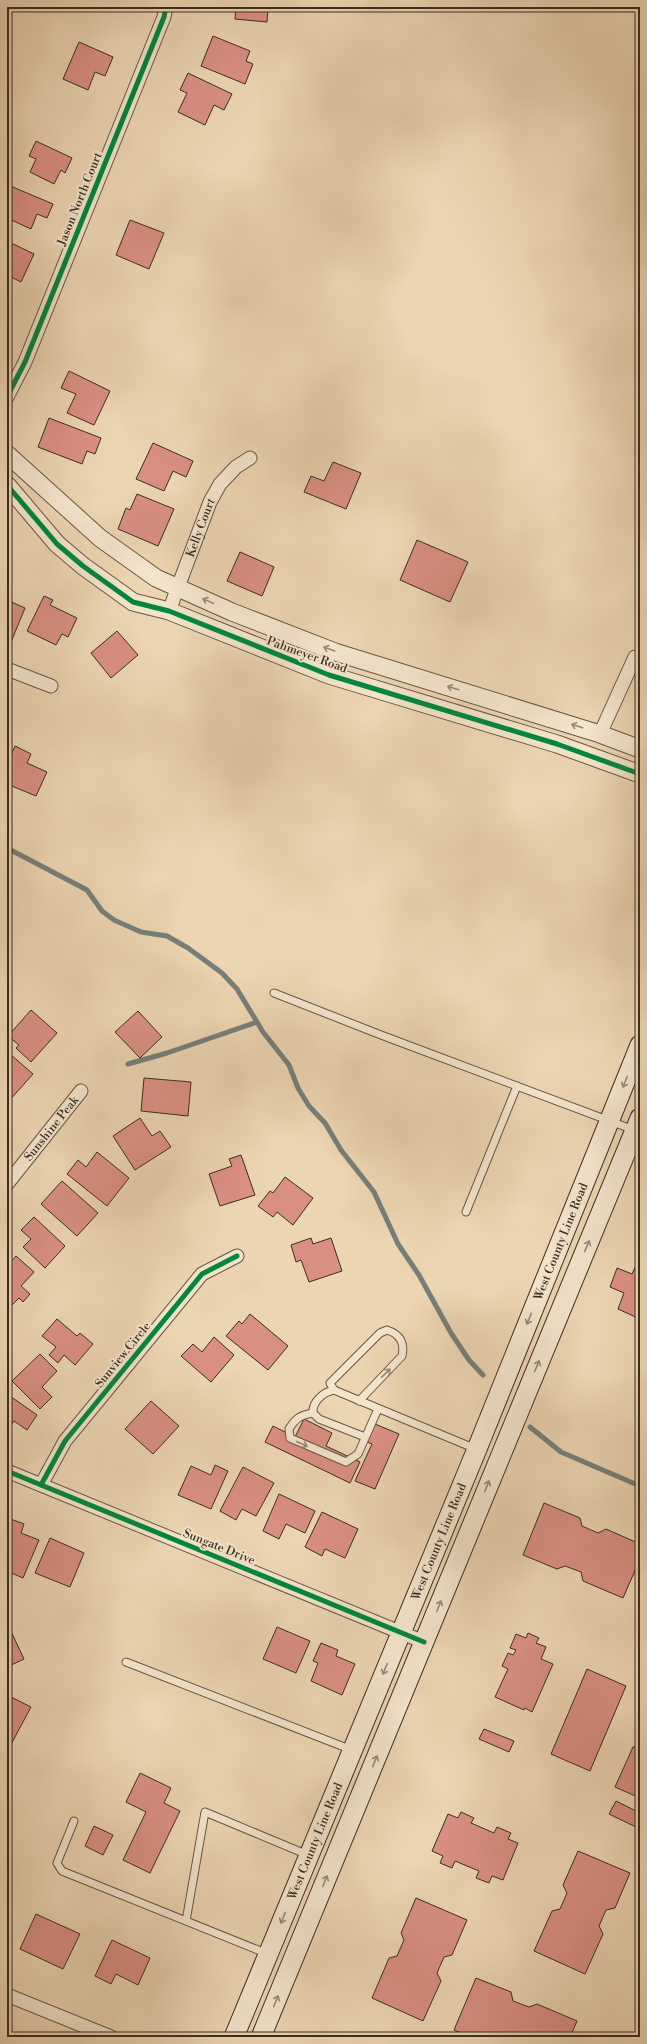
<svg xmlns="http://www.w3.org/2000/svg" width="647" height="2044" font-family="'Libre Bodoni',serif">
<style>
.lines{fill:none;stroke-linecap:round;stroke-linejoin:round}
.stream{stroke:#757f7b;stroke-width:5}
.building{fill:#da8f83;stroke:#3a2d22}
.service-casing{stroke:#665746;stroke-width:9}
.minor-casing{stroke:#665746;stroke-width:15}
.tertiary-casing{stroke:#665746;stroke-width:19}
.secondary-casing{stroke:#3a2d22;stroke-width:21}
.service{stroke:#f3e4cc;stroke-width:7}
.minor{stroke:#f3e4cc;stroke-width:13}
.tertiary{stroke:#f3e4cc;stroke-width:17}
.secondary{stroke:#f3e4cc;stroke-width:19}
.cycleway-casing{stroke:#f3e4cc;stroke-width:8}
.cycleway{stroke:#00873e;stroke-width:5}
.oneway{stroke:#968877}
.labels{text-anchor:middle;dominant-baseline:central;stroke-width:4;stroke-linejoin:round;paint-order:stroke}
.street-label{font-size:12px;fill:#3a2d22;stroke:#f3e4cc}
</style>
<rect width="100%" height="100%" fill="#ecd5b1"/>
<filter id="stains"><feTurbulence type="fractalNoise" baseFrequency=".005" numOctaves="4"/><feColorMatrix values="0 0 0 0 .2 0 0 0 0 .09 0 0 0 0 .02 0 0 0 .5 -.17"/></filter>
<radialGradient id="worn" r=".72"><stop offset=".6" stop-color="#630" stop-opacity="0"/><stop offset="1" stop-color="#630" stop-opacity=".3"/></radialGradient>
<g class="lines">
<g class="stream">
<polyline points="7,848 87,890 102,911 114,920 141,932 167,936 188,948 222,973 237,989 263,1032 289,1065 298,1088 309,1106 325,1123 341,1150 374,1192 398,1244 419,1275 451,1333 469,1360 483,1375"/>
<polyline points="128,1064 167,1053 257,1022"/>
<polyline points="530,1427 561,1452 640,1486"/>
</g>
</g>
<g class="building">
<polygon points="236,7 268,7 267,22 235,19"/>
<polygon points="213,36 250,51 246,61 253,64 245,84 201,66"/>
<polygon points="79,42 113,57 105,76 95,72 88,90 63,79"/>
<polygon points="188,73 232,94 224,110 214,105 205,125 178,112 187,93 180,90"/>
<polygon points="36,141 72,158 65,173 61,170 54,184 30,172 36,159 29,156"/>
<polygon points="8,185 53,204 47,218 37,214 31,229 7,218"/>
<polygon points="130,220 164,233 149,269 116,255"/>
<polygon points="7,241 34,254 21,282 7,275"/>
<polygon points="7,301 11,302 7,312"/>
<polygon points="69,371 110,391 94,425 67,413 76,394 61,388"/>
<polygon points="49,418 101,438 95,454 87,451 82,464 38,447"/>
<polygon points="153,443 193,461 186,477 173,471 164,491 136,479"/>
<polygon points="333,462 361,473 346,509 304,492 311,476 324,481"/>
<polygon points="137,494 174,509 158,546 118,529 126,508 130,510"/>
<polygon points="417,540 468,562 450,602 400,580"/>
<polygon points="240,552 274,567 262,596 227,581"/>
<polygon points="44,596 53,600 50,605 77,618 68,637 62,634 56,645 27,631"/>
<polygon points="7,600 25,608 11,642 7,640"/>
<polygon points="117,631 138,655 111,678 91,653"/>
<polygon points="15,746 31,754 27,763 47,772 36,796 7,784 7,764"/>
<polygon points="31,1010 57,1033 31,1062 16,1048 19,1045 8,1036"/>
<polygon points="138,1011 162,1037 140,1058 115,1032"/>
<polygon points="10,1054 33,1074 8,1102 7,1057"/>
<polygon points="144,1078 191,1082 188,1116 141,1111"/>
<polygon points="140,1118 152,1136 160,1131 171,1147 135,1170 113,1136"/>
<polygon points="97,1152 129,1178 107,1206 67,1174 78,1160 86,1167"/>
<polygon points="241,1155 255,1195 220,1206 209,1174 232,1166 229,1159"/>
<polygon points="285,1177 313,1198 293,1225 277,1212 273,1217 258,1206 270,1191 273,1193"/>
<polygon points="62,1181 98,1213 77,1236 41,1204"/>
<polygon points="34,1217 65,1246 45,1268 23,1247 31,1239 21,1230"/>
<polygon points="311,1238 313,1244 331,1238 342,1271 309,1282 301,1260 296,1262 291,1245"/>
<polygon points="16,1256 34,1272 21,1286 30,1294 23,1302 19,1298 11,1306 7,1303 7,1266"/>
<polygon points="640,1257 640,1319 618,1309 624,1293 610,1287 617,1268 632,1274"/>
<polygon points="250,1314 288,1346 268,1370 226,1336 239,1321 242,1324"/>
<polygon points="57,1319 77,1336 80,1333 93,1344 75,1365 64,1355 58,1363 49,1355 56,1347 42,1336"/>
<polygon points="214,1337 234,1355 211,1382 181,1356 193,1344 202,1352"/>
<polygon points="40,1354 57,1371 42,1387 52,1397 40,1409 12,1381"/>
<polygon points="7,1394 37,1415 27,1430 14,1421 7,1431"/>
<polygon points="151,1401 179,1426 153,1454 125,1429"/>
<polygon points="304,1419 332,1433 326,1446 360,1462 350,1483 265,1442 273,1426 295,1437"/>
<polygon points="375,1424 399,1434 375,1489 355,1481 372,1444 367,1442"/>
<polygon points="215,1465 228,1471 211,1509 178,1495 191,1466 211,1475"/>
<polygon points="243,1467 274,1483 256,1516 242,1509 236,1520 220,1511"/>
<polygon points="279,1494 315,1511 305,1533 286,1524 279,1539 263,1531"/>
<polygon points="544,1503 580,1518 582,1526 598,1533 606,1529 640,1544 640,1559 623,1598 583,1581 581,1572 565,1566 557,1569 523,1555"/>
<polygon points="322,1512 358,1529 345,1558 325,1549 322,1556 305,1547"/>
<polygon points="8,1518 24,1524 21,1533 39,1540 23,1578 7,1571"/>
<polygon points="50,1538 84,1553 70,1587 35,1573"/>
<polygon points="9,1627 24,1659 7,1667 7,1628"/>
<polygon points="277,1627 310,1641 296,1673 263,1659"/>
<polygon points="528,1633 539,1638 536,1643 546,1647 541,1659 553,1664 532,1712 525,1708 524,1710 495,1697 508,1669 502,1666 508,1653 513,1655 516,1650 510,1648 516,1634 526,1638"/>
<polygon points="321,1643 338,1650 336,1656 355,1664 342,1695 311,1681 318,1663 313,1661"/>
<polygon points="587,1669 626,1686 590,1771 551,1754"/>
<polygon points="7,1695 31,1707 9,1748 7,1747"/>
<polygon points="484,1729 514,1741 509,1752 479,1739"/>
<polygon points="640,1745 640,1798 615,1787 633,1747"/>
<polygon points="140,1773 171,1788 164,1803 180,1811 150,1873 123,1860 146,1812 126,1802"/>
<polygon points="616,1801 640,1813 640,1829 609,1814"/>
<polygon points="461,1812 474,1818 471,1823 494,1833 497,1827 511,1833 508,1839 518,1843 503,1880 492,1876 489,1883 476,1878 479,1871 455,1861 452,1868 440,1863 443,1856 432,1851 448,1814 458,1818"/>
<polygon points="94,1826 113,1835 103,1855 85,1846"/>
<polygon points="578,1851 630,1873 615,1908 606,1910 599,1926 603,1934 585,1974 534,1951 552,1911 560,1909 567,1893 563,1885"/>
<polygon points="416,1898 467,1920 452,1955 444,1957 437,1973 441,1981 423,2021 372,1998 389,1958 397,1956 404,1940 401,1933"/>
<polygon points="36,1914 80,1934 63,1969 20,1949"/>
<polygon points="112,1940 150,1958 138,1985 116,1974 111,1984 95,1976"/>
<polygon points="476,1978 511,1992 513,2001 529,2007 537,2004 577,2021 570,2037 471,2037 454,2030"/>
<polygon points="638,2026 640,2027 640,2037 633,2037"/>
</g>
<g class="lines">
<defs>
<g id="service">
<polyline points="274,993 381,1035 634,1130"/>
<polyline points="466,1212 517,1086"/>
<path d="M334,1390l-4,-7 50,-50 7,-3c13,4 18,13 15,26l-43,45"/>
<path d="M313,1413c-13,2 -18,6 -24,16l1,9 56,24 12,-8 20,-45"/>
<path d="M365,1437l-46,-18 -6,-6c-1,-11 10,-21 21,-23l142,59"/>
<polyline points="126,1662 352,1750"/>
<polyline points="74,1821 57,1863 62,1871 268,1954"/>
<polyline points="186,1921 205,1812 308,1855"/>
</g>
<g id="minor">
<polyline points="7,397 25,362 164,17 166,7"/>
<path id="s1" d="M169,611l41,-109 10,-18 16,-17 14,-9"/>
<polyline points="7,669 51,686"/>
<polyline points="600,734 635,657"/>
<path id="s2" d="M7,1184l74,-93"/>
<polyline points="7,1471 424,1642"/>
<polyline points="41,1485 65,1441 202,1274 237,1256"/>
<polyline points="7,1995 111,2037"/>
</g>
<g id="tertiary">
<polyline points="7,454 100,538 156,578 232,612 335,652 600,734 640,749"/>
<polyline points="7,485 57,544 83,566 133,602 169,611 329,675 557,744 640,774"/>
</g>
<g id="secondary">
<path id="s3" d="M234,2037l243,-588 163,-404"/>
<polyline points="261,2037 640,1118"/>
</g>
</defs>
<use href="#service" class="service-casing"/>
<use href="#minor" class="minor-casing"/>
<use href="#tertiary" class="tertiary-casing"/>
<use href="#secondary" class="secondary-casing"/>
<use href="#service" class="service"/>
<use href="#minor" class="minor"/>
<use href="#tertiary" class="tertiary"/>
<use href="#secondary" class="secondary"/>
<defs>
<g id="cycleway">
<polyline points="7,397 25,362 164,17 166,7"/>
<polyline points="7,485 57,544 83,566 133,602 169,611 329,675 557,744 640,774"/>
<polyline points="7,1471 424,1642"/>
<polyline points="41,1485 65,1441 202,1274 237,1256"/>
</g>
</defs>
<use href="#cycleway" class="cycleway-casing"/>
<use href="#cycleway" class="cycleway"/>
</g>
<defs><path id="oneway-shaft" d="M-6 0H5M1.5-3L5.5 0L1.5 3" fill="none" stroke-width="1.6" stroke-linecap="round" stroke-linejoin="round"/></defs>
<g class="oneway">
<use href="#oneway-shaft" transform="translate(208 601) rotate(-155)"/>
<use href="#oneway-shaft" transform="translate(329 649) rotate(-160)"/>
<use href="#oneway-shaft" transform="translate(453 688) rotate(-163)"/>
<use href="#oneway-shaft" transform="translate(577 726) rotate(-163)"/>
<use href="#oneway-shaft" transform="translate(625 1082) rotate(112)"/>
<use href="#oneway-shaft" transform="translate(587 1246) rotate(-67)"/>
<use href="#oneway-shaft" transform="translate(529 1319) rotate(112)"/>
<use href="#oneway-shaft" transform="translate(537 1366) rotate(-67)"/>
<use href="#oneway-shaft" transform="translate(386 1373) rotate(-44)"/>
<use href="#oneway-shaft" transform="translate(302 1444) rotate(24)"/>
<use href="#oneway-shaft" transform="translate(487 1486) rotate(-68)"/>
<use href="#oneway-shaft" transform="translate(439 1606) rotate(-68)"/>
<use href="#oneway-shaft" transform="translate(385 1669) rotate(112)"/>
<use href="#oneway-shaft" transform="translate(375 1761) rotate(-68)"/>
<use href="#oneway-shaft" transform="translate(325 1881) rotate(-68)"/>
<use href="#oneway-shaft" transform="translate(283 1918) rotate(112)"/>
<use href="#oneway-shaft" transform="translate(276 2001) rotate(-68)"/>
</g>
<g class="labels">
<g class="street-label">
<text transform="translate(80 199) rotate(-68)">Jason North Court</text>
<text stroke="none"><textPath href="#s1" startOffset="89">Kelly Court</textPath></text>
<text transform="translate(307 655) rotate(20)">Pahmeyer Road</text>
<text stroke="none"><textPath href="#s2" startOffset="71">Sunshine Peak</textPath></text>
<text stroke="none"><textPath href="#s3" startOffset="860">West County Line Road</textPath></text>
<text transform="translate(123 1355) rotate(-51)">Sunview Circle</text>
<text stroke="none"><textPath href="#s3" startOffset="536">West County Line Road</textPath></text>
<text transform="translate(219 1547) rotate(22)">Sungate Drive</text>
<text stroke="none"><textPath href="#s3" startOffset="212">West County Line Road</textPath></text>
</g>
</g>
<rect width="647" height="2044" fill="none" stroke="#ecd5b1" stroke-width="24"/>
<rect x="8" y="8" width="631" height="2028" fill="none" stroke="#3a2d22" stroke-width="2"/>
<rect x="12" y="12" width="623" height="2020" fill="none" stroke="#3a2d22"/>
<rect width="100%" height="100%" filter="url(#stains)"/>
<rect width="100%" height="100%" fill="url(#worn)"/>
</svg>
